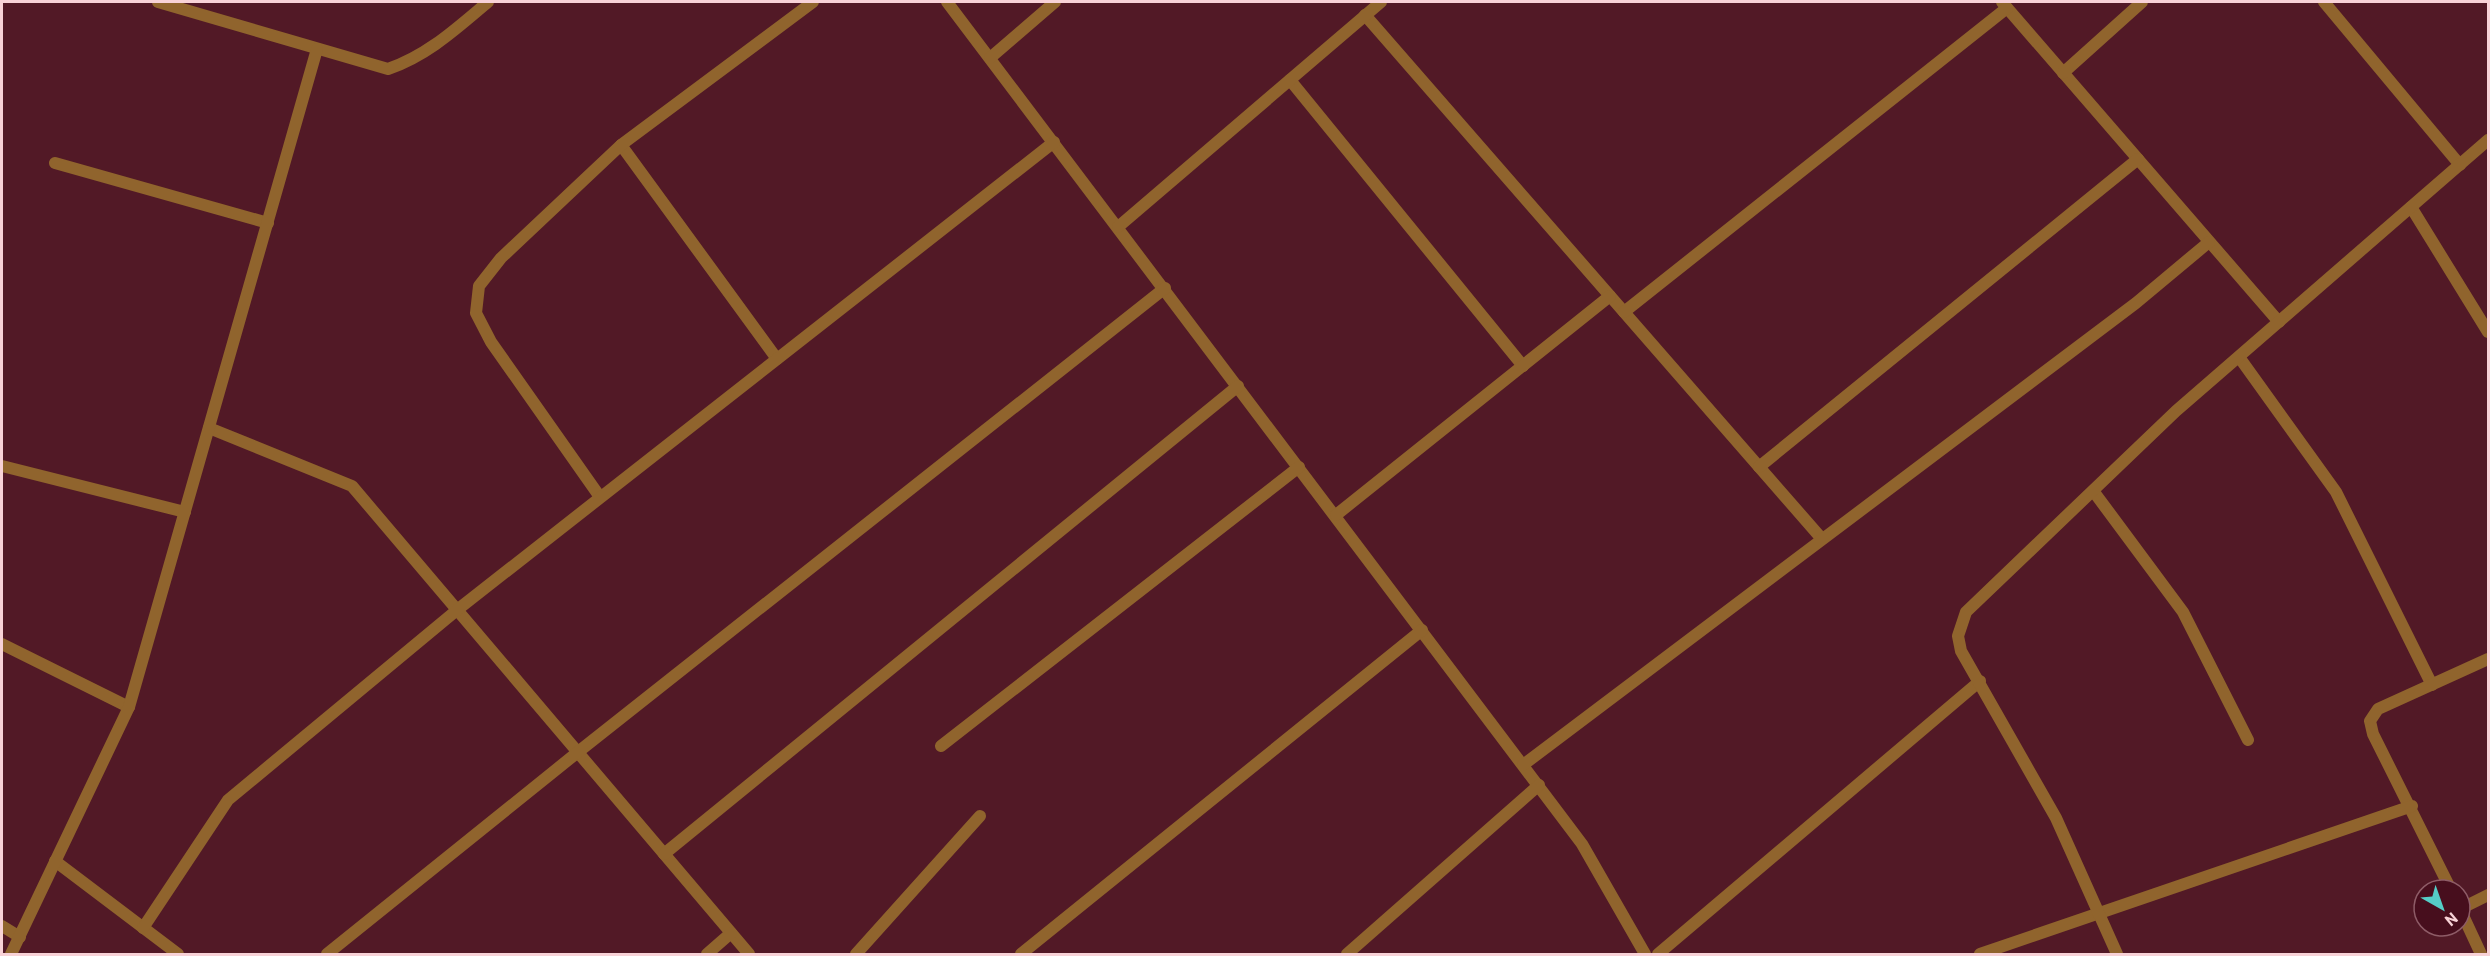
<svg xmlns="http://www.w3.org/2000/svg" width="2490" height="956" font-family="Barlow,sans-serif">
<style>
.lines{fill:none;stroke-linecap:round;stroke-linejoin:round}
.minor{stroke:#90642d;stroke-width:12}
</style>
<rect width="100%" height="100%" fill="#521926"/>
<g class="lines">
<g class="minor">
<path d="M158,2l230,67c39,-13 69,-41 100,-67"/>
<polyline points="947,2 1582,844 1645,954"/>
<polyline points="2002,2 2279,322"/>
<polyline points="2324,2 2460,165"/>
<polyline points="1365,15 1822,539"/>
<polyline points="990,58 1055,2"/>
<polyline points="2063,73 2142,2"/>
<polyline points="1290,80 1523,366"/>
<polyline points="621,145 777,359"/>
<polyline points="55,163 268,223"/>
<polyline points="2411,207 2488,332"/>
<polyline points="1118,227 1381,2"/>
<polyline points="1624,312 2007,8"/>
<polyline points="2239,357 2336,492 2432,685"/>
<polyline points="209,428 352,486 749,954"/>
<polyline points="2,466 185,512"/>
<polyline points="1759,467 2138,159"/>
<polyline points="2094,492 2183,612 2248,740"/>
<polyline points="600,497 491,342 476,313 479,286 501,258 621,145 813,2"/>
<polyline points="1336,515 1610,296"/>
<polyline points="2,644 129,707"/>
<polyline points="941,746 1299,467"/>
<polyline points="1523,765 2136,303 2209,242"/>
<polyline points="664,854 1238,386"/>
<polyline points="55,861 178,954"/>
<polyline points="2451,890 2373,734 2370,721 2378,709 2488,659"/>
<polyline points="2460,909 2481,954"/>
<polyline points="2460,909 2488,895"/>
<polyline points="2,926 20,937"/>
<polyline points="143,928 228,800 457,610 1054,142"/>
<polyline points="11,954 129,707 317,49"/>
<polyline points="327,954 578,752 1165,288"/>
<polyline points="707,954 731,933"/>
<polyline points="856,954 980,816"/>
<polyline points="1021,954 1422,630"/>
<polyline points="1347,954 1539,785"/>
<polyline points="1658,954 1980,681"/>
<polyline points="1980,954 2412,806"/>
<polyline points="2117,954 2056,818 1961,651 1958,636 1966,612 2176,411 2488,140"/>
</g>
</g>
<rect width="2490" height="956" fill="none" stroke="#f8d2d7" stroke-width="6"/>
<g transform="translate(2442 908) rotate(140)"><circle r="28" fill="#470e1d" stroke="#8e5c67" stroke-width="1.5"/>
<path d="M0-4.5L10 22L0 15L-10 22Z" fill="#55cdc6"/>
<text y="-9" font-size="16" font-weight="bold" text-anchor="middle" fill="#f8d2d7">N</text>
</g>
</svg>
